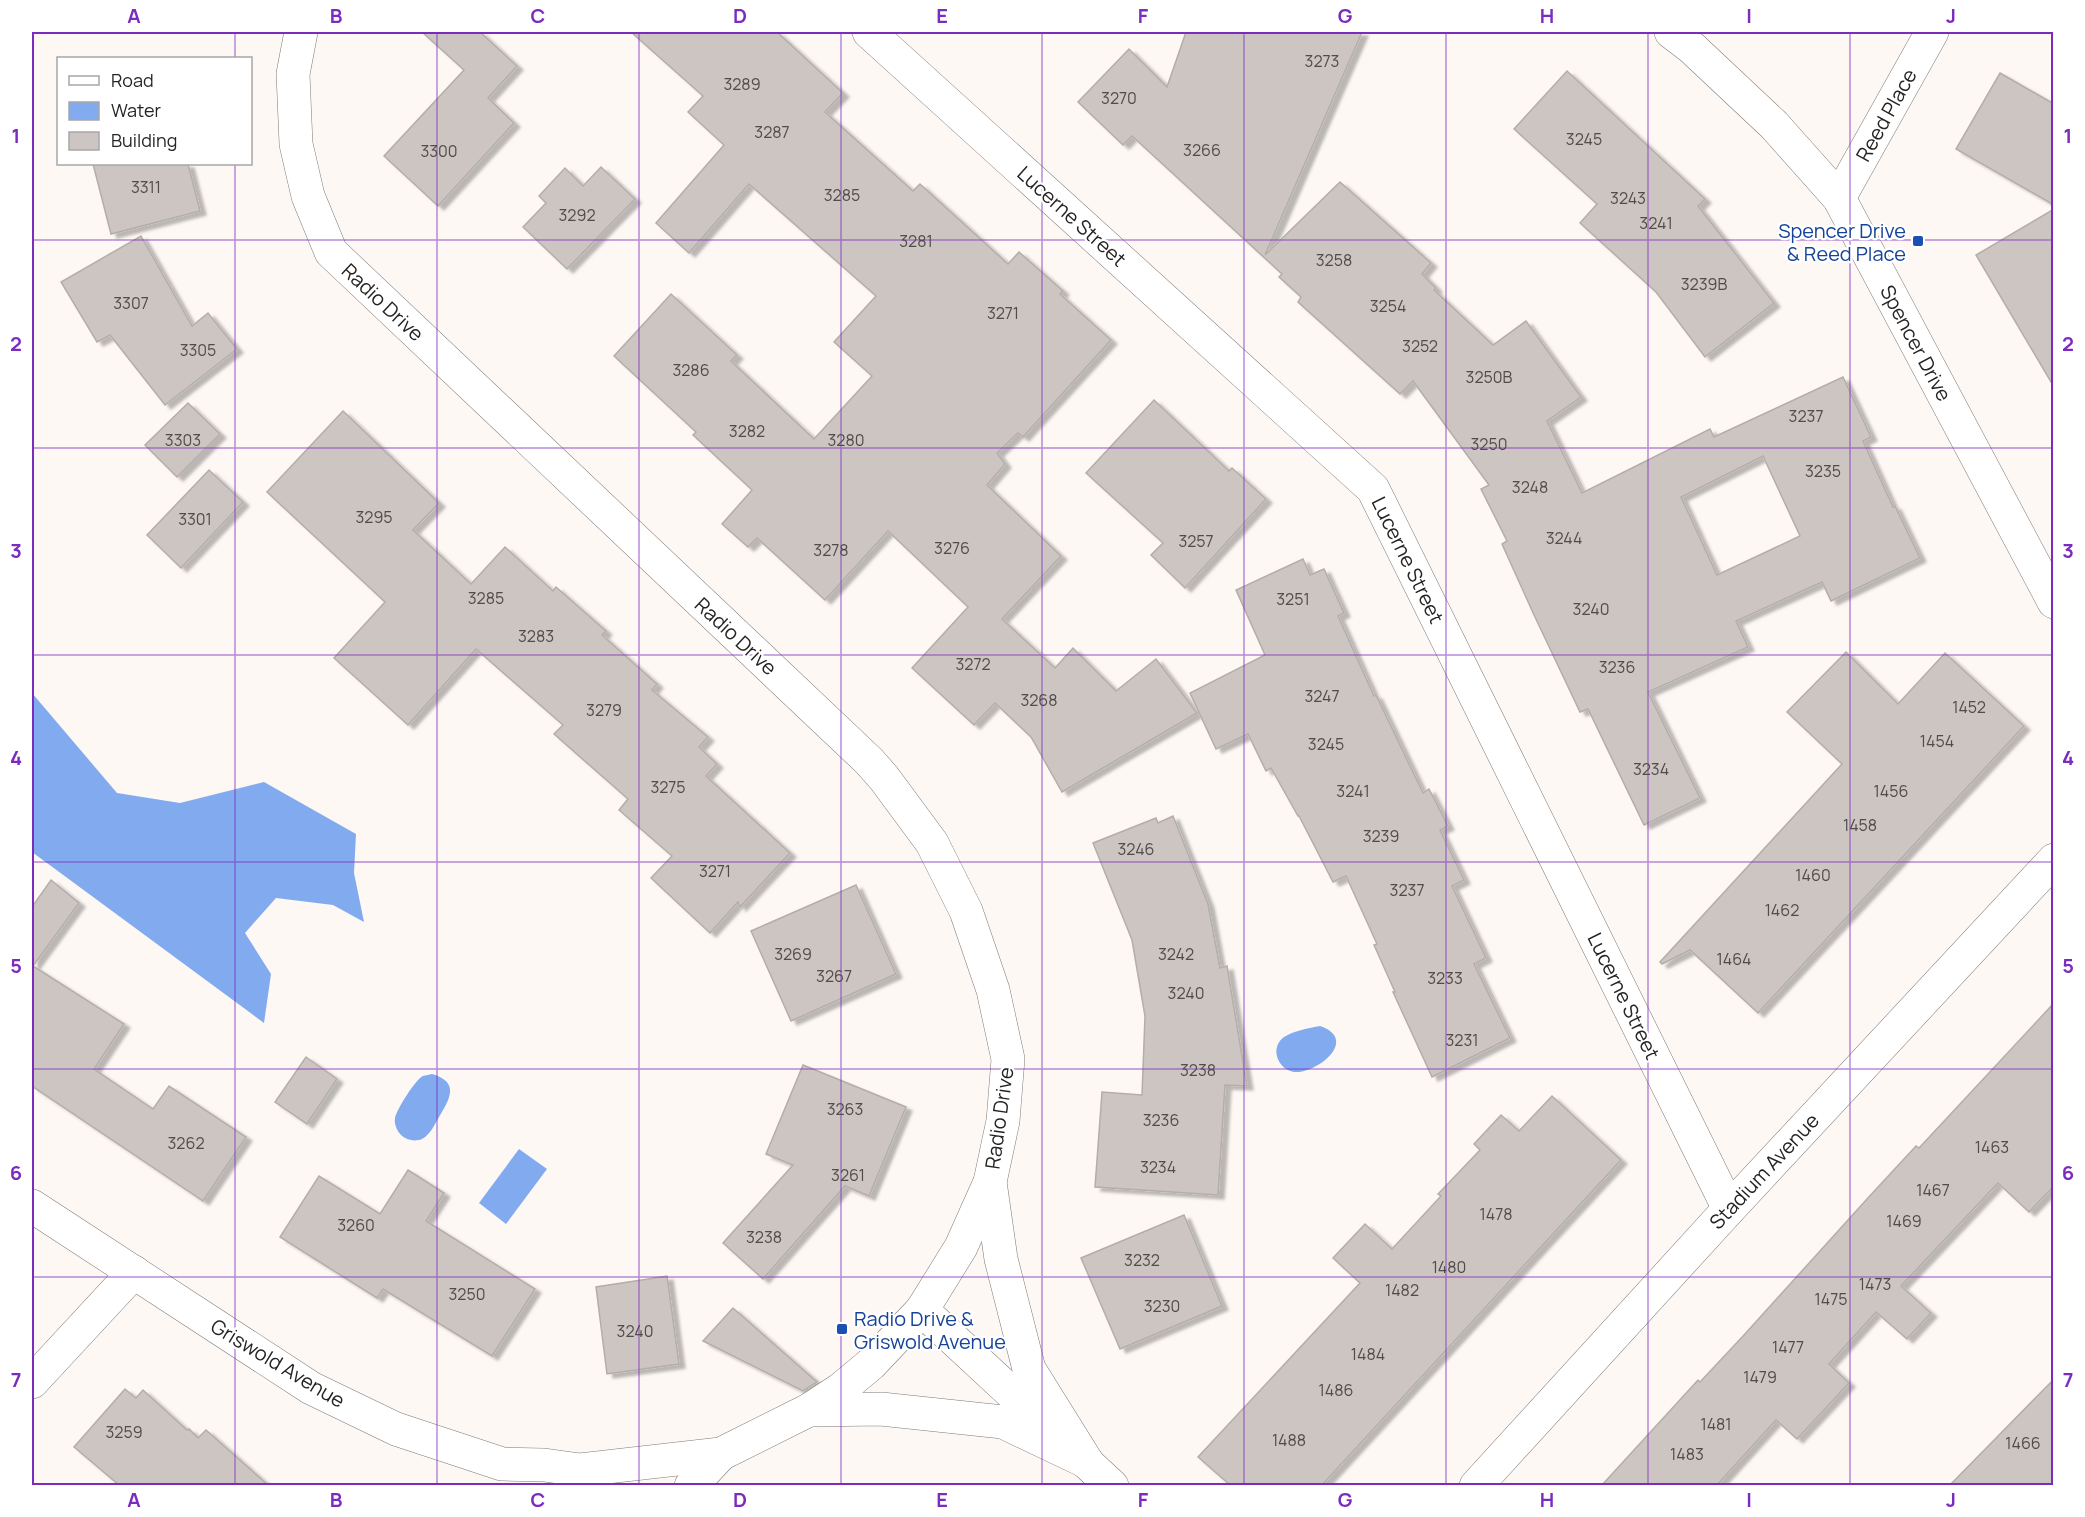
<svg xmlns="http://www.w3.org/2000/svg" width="2085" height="1517" font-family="Manrope,sans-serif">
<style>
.water{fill:#82aaee}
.building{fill:#ccc5c1;stroke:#b4ada9;stroke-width:1.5;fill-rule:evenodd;filter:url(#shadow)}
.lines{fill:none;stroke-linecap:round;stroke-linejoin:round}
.minor-casing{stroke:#807a76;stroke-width:34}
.tertiary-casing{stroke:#807a76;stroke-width:34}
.minor{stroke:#fff;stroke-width:33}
.tertiary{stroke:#fff;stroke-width:33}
.grid{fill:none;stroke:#7b2cbf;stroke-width:1.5;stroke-opacity:0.55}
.transit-dot{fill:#1a4fb4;stroke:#fff;stroke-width:2}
.labels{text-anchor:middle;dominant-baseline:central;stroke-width:4.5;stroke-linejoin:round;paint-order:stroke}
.number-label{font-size:16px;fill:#504c4a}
.street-label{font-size:20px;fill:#262422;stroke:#fff}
.transit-label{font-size:20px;fill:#164399;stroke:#fff;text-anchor:end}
.neatline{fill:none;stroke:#7b2cbf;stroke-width:2}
.grid-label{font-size:20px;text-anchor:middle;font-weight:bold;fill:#7b2cbf}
</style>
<defs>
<filter id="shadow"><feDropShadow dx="6" dy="4" stdDeviation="1.5" flood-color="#0004"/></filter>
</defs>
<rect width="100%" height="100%" fill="#fef8f5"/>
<g class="water">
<polygon points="32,693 117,793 180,803 264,782 356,834 354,873 364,922 333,905 276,898 245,933 271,974 264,1023 32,852"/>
<path d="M1320,1026c40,14 -4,48 -26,46 -16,-2 -25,-24 -10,-35 9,-6 25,-9 36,-11z"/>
<path d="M432,1074c28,8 18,25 7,43 -4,7 -9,18 -17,22 -7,3 -16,1 -21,-4 -4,-4 -7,-11 -6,-17 2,-9 20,-38 28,-42 3,-1 6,-1 9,-2z"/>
<polygon points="519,1149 547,1169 506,1224 479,1203"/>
</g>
<g class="building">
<polygon points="422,32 480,32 517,66 488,98 514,123 438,206 384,156 464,70"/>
<polygon points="631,32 777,32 843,93 825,112 913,191 920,184 1008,264 1019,252 1063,291 1060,294 1111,340 1023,437 1018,433 997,453 1005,464 987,485 1061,556 1002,619 1055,668 1073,648 1116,691 1156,659 1197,713 1062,792 1031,737 995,703 974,725 912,668 968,607 888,531 825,600 757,538 748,547 722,524 752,490 693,435 696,432 614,356 671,294 737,355 731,361 814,439 872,376 834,342 876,296 749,184 689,253 656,223 724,145 688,112 703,96"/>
<path d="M1186,32h176l-97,223 75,-73 91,81 -9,11 14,14 -2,2 59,55 33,-24 55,76 -34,24 35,72 128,-64 4,8 129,-60 28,60 -8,4 30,66 2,-1 25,52 -89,43 -9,-19 -86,39 12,26 -100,45 52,106 -56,27 -56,-116 -8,3 -46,-97 -32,-71 5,-3 -26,-52 8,-4 -76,-104 -13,13 -102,-92 3,-5 -22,-20 3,-3 -150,-138 -9,9 -45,-43 51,-53 38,38zM1763,456l37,80 -83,39 -36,-78z"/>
<polygon points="1567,71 1705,199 1698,206 1774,303 1705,357 1656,292 1580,223 1597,204 1514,129"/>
<polygon points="2000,73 2054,104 2054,205 1956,149"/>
<polygon points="93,164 188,164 200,211 111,234"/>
<polygon points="601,167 635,199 567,269 523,227 546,203 539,196 565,168 583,186"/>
<polygon points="2054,209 2054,387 1976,255"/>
<polygon points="141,236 192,326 208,313 237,349 165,405 110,335 97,342 61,282"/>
<polygon points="1154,400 1229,471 1232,468 1266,499 1185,588 1151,555 1163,543 1086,473"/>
<polygon points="188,403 220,434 177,477 145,445"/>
<polygon points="343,411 439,503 413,530 471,584 505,547 553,591 556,587 606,631 602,635 657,684 652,690 708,737 699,747 717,764 706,776 790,853 740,907 738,902 710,933 651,878 672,856 619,810 628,799 554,734 563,725 476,649 408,725 334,658 385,602 267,492"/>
<polygon points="209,470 243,502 181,568 147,535"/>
<polygon points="1303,559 1310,575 1324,569 1344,613 1338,616 1374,696 1376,695 1423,793 1429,789 1448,826 1440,830 1464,880 1452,886 1486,958 1474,964 1510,1038 1432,1077 1393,992 1395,992 1374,945 1377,944 1346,876 1333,882 1299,816 1298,816 1271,768 1266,771 1248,734 1216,749 1190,693 1265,655 1236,590"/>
<polygon points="1846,652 1898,704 1945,653 2024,726 1758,1013 1690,950 1662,964 1660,962 1842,764 1787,712"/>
<polygon points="1173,816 1208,904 1220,968 1227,966 1247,1086 1225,1085 1218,1195 1095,1187 1102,1092 1142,1095 1145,1016 1132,940 1093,843 1156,818 1158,823"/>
<polygon points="51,880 79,903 33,966 124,1024 94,1069 153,1109 169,1086 246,1137 203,1201 32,1086 32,907"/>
<polygon points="856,885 896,974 791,1021 751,931"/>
<polygon points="2054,1003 2054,1186 2029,1212 1998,1183 1901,1286 1931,1313 1907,1339 1876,1312 1829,1364 1849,1383 1797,1439 1776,1420 1717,1485 1602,1485 1698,1380 1700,1382 1744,1335 1867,1199 1916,1146 1919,1148"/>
<polygon points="306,1057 337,1079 307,1124 275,1102"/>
<polygon points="803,1065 906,1107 869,1196 845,1186 763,1279 723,1243 793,1165 766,1154"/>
<polygon points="1552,1096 1621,1160 1322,1485 1230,1485 1198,1457 1360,1283 1333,1258 1365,1224 1392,1249 1441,1196 1438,1194 1480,1150 1474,1144 1501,1115 1519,1131"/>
<polygon points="408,1170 444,1193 426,1221 535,1289 492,1356 383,1289 377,1298 280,1237 319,1176 380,1214"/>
<polygon points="1184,1215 1222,1306 1120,1349 1081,1258"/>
<polygon points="667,1276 679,1364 607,1374 596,1287"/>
<polygon points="733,1308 817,1382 803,1391 703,1341"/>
<polygon points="2054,1379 2054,1485 1950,1485"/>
<polygon points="125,1389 136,1398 143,1390 187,1430 189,1429 198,1438 206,1430 268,1485 119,1485 74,1447"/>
</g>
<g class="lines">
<defs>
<g id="minor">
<polyline points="869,32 1373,489 1729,1209"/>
<polyline points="1671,32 1692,48 1774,125 1839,198 2054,602"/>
<polyline points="1839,198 1932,32"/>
<polyline points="990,1182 1001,1259 1029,1369 1087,1462"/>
<polyline points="32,1206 311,1388 396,1429 502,1464 544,1465 580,1470 721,1454 809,1410 841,1389 871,1364 922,1310 961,1247 990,1182 1003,1121 1008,1059 993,990 966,911 932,843 884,778 869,761 331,252 308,196 296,144 293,74 301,32"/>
<polyline points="922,1310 1112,1486"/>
<polyline points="32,1382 134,1272"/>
<polyline points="809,1410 881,1409 1003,1422 1087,1462"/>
<polyline points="691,1486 721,1454"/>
</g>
<polyline id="tertiary" points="1476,1486 1729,1209 2054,860"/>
</defs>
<use href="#minor" class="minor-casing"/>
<use href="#tertiary" class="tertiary-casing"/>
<use href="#minor" class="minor"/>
<use href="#tertiary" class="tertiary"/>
</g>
<path class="grid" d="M235,32v26M437,32v1454M639,32v1454M841,32v1454M1042,32v1454M1244,32v1454M1446,32v1454M1648,32v1454M1850,32v1454M235,164v1322M32,240h2022M32,448h2022M32,655h2022M32,862h2022M32,1069h2022M32,1277h2022"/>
<g class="transit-dot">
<rect x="1912" y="235" width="12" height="12" rx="3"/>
<rect x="836" y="1323" width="12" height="12" rx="3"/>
</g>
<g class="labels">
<g class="number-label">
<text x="1322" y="61">3273</text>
<text x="742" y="84">3289</text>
<text x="1119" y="98">3270</text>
<text x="772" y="132">3287</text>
<text x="1584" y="139">3245</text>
<text x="1202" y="150">3266</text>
<text x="439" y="151">3300</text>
<text x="146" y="187">3311</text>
<text x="842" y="195">3285</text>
<text x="1628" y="198">3243</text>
<text x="577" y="215">3292</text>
<text x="1656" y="223">3241</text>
<text x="916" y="241">3281</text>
<text x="1334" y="260">3258</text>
<text x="1704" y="284">3239B</text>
<text x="131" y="303">3307</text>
<text x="1388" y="306">3254</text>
<text x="1003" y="313">3271</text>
<text x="1420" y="346">3252</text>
<text x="198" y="350">3305</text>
<text x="691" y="370">3286</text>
<text x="1489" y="377">3250B</text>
<text x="1806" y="416">3237</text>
<text x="747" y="431">3282</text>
<text x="183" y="440">3303</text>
<text x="846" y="440">3280</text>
<text x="1489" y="444">3250</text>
<text x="1823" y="471">3235</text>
<text x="1530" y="487">3248</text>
<text x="374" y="517">3295</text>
<text x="195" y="519">3301</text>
<text x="1564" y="538">3244</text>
<text x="1196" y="541">3257</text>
<text x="952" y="548">3276</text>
<text x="831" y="550">3278</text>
<text x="486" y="598">3285</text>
<text x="1293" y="599">3251</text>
<text x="1591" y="609">3240</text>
<text x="536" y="636">3283</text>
<text x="973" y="664">3272</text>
<text x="1617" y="667">3236</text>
<text x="1322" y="696">3247</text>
<text x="1039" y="700">3268</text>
<text x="1969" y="707">1452</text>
<text x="604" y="710">3279</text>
<text x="1937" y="741">1454</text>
<text x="1326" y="744">3245</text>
<text x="1651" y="769">3234</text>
<text x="668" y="787">3275</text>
<text x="1353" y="791">3241</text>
<text x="1891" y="791">1456</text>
<text x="1860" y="825">1458</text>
<text x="1381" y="836">3239</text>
<text x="1136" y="849">3246</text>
<text x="715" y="871">3271</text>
<text x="1813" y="875">1460</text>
<text x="1407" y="890">3237</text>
<text x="1782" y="910">1462</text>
<text x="793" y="954">3269</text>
<text x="1176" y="954">3242</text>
<text x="1734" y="959">1464</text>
<text x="834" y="976">3267</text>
<text x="1445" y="978">3233</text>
<text x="1186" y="993">3240</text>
<text x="1462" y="1040">3231</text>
<text x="1198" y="1070">3238</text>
<text x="845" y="1109">3263</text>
<text x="1161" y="1120">3236</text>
<text x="186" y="1143">3262</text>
<text x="1992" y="1147">1463</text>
<text x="1158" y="1167">3234</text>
<text x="848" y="1175">3261</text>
<text x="1933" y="1190">1467</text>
<text x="1496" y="1214">1478</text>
<text x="1904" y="1221">1469</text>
<text x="356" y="1225">3260</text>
<text x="764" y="1237">3238</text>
<text x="1142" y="1260">3232</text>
<text x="1449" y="1267">1480</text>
<text x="1875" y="1284">1473</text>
<text x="1402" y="1290">1482</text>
<text x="467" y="1294">3250</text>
<text x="1831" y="1299">1475</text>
<text x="1162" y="1306">3230</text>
<text x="635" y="1331">3240</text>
<text x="1788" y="1347">1477</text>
<text x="1368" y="1354">1484</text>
<text x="1760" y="1377">1479</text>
<text x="1336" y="1390">1486</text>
<text x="1716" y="1424">1481</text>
<text x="124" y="1432">3259</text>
<text x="1289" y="1440">1488</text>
<text x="2023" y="1443">1466</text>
<text x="1687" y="1454">1483</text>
</g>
<g class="street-label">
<text transform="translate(1886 115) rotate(-61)">Reed Place</text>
<text transform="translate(1072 216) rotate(42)">Lucerne Street</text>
<text transform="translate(383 302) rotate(43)">Radio Drive</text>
<text transform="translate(1916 343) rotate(62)">Spencer Drive</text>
<text transform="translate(1408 560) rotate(64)">Lucerne Street</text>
<text transform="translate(736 636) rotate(43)">Radio Drive</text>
<text transform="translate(1624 996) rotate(64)">Lucerne Street</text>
<text transform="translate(999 1118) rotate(-82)">Radio Drive</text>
<text transform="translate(1764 1171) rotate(-47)">Stadium Avenue</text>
<text transform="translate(278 1363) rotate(31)">Griswold Avenue</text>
</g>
<g class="transit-label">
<text x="1906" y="230">Spencer Drive<tspan x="1906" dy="23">&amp; Reed Place</tspan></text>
<text x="854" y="1318" text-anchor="start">Radio Drive &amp;<tspan x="854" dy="23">Griswold Avenue</tspan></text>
</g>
</g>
<rect width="2085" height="1517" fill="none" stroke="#ffffff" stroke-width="66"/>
<rect x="57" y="57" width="195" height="108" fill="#ffffff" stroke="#a8a7a7" stroke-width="1.5"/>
<rect x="69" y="76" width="30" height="9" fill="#ffffff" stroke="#a8a7a7" stroke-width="1.5"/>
<text x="111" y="87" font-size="18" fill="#262422">Road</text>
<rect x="69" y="102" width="30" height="18" fill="#82aaee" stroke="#a8a7a7" stroke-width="1.5"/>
<text x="111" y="117" font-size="18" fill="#262422">Water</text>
<rect x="69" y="132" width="30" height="18" fill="#ccc5c1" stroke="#a8a7a7" stroke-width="1.5"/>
<text x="111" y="147" font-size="18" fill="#262422">Building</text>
<rect x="33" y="33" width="2019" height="1451" class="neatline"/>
<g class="grid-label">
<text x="134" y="23">A</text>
<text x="336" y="23">B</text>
<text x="538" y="23">C</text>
<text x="740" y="23">D</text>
<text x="942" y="23">E</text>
<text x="1143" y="23">F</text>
<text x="1345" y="23">G</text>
<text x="1547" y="23">H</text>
<text x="1749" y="23">I</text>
<text x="1951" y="23">J</text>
<text x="16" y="143">1</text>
<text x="2068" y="143">1</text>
<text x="16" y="351">2</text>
<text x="2068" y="351">2</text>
<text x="16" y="558">3</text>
<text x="2068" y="558">3</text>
<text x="16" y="765">4</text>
<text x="2068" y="765">4</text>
<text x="16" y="973">5</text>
<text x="2068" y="973">5</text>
<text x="16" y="1180">6</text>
<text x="2068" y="1180">6</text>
<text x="16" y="1387">7</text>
<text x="2068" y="1387">7</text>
<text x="134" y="1507">A</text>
<text x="336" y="1507">B</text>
<text x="538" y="1507">C</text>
<text x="740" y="1507">D</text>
<text x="942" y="1507">E</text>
<text x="1143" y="1507">F</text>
<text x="1345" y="1507">G</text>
<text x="1547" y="1507">H</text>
<text x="1749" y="1507">I</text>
<text x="1951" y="1507">J</text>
</g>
</svg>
